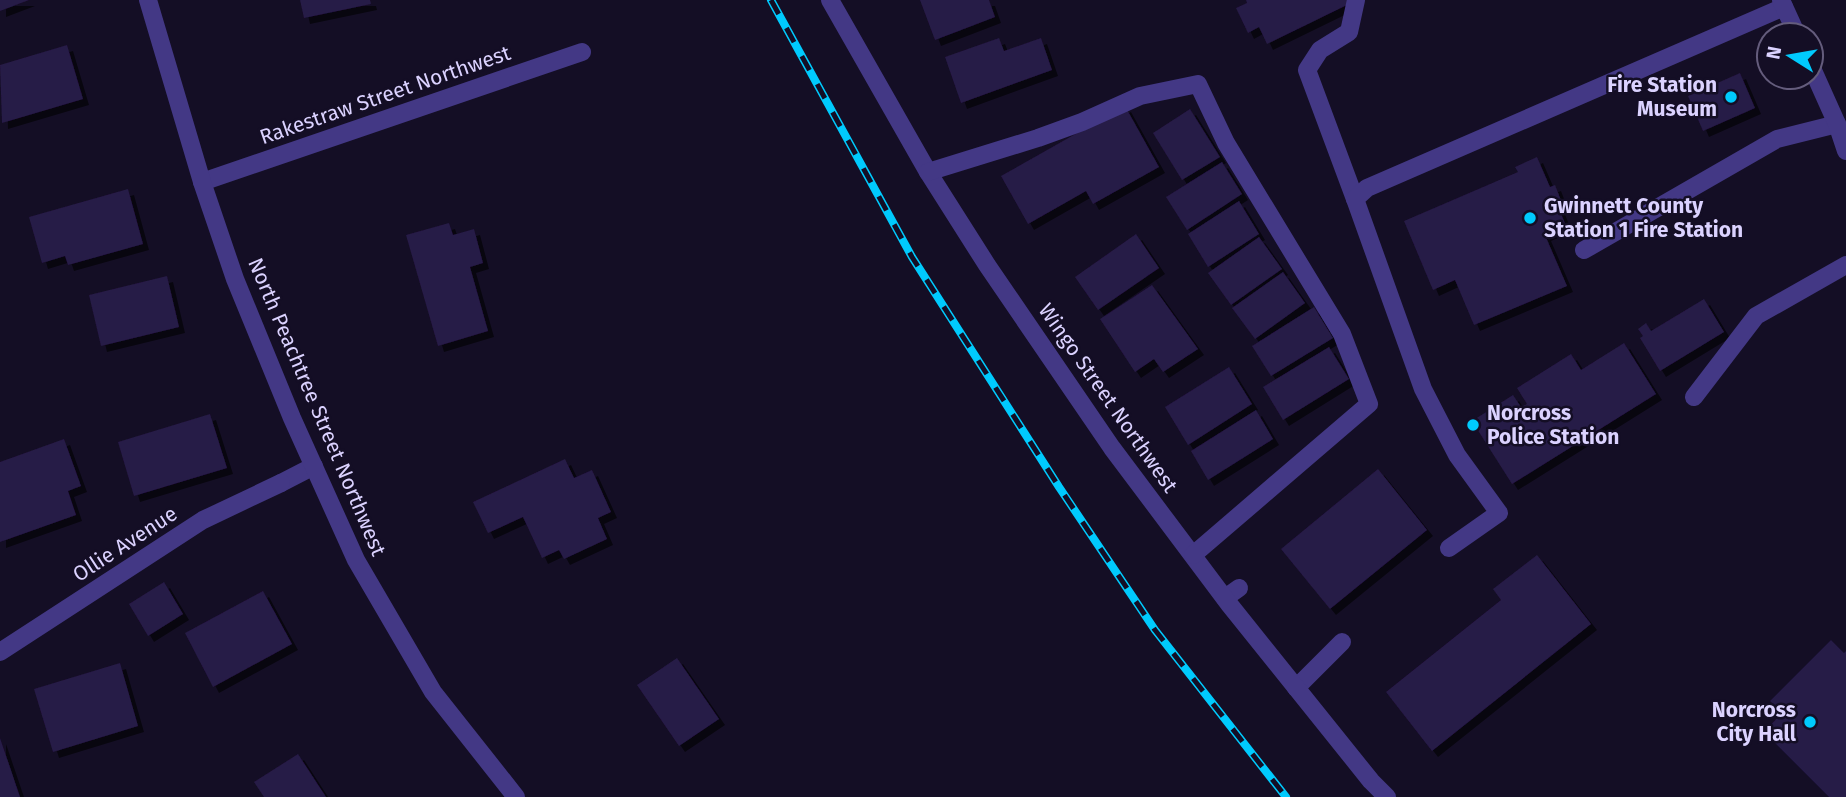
<svg xmlns="http://www.w3.org/2000/svg" width="1846" height="797" font-family="'Fira Sans',sans-serif">
<style>
.building{fill:#271a46;filter:url(#shadow)}
.lines{fill:none;stroke-linecap:round;stroke-linejoin:round}
.service{stroke:#433885;stroke-width:18}
.minor{stroke:#433885;stroke-width:18}
.tertiary{stroke:#433885;stroke-width:18}
.rail-casing{stroke:#00cafd;stroke-width:8}
.rail{stroke:#140e25;stroke-width:5;stroke-dasharray:16;stroke-linecap:butt}
.poi-dot{fill:#00cafd;stroke:#140e25;stroke-width:2.5}
.labels{text-anchor:middle;dominant-baseline:central;stroke-width:5;stroke-linejoin:round;paint-order:stroke}
.poi-label{font-size:21px;font-weight:bold;fill:#dbd2ff;stroke:#140e25;text-anchor:end}
.street-label{font-size:21px;fill:#dbd2ff;stroke:#140e25}
</style>
<defs>
<filter id="shadow"><feDropShadow dx="6" dy="6" stdDeviation="0" flood-color="#0009"/></filter>
</defs>
<rect width="100%" height="100%" fill="#140e25"/>
<g class="building">
<polygon points="0,0 29,0 0,11"/>
<polygon points="300,0 370,0 371,4 304,18"/>
<polygon points="920,0 989,0 995,17 935,40"/>
<polygon points="1246,0 1350,0 1351,3 1267,44 1259,27 1248,33 1236,8 1247,3"/>
<polygon points="999,38 1004,51 1041,38 1052,70 961,103 945,57"/>
<polygon points="67,45 83,99 2,123 0,65"/>
<polygon points="1740,73 1755,108 1703,131 1688,96"/>
<polygon points="1125,106 1159,167 1093,204 1086,191 1028,224 1001,176"/>
<polygon points="1190,109 1220,157 1182,180 1153,133"/>
<polygon points="1537,157 1550,187 1555,185 1562,203 1558,206 1566,226 1545,235 1567,286 1474,325 1455,280 1433,290 1404,221 1518,172 1515,167"/>
<polygon points="1222,162 1242,194 1187,230 1166,197"/>
<polygon points="128,189 143,244 68,265 65,256 42,263 29,217"/>
<polygon points="1239,201 1259,234 1208,267 1188,234"/>
<polygon points="449,223 453,235 474,229 483,263 470,267 488,331 438,346 406,235"/>
<polygon points="1136,234 1159,268 1098,310 1075,277"/>
<polygon points="1259,237 1282,269 1231,305 1208,273"/>
<polygon points="1283,272 1305,303 1255,339 1232,308"/>
<polygon points="167,276 179,327 101,346 89,295"/>
<polygon points="1152,285 1198,349 1163,372 1154,359 1135,372 1100,319"/>
<polygon points="1704,299 1724,332 1660,371 1640,338 1643,336 1638,329 1646,323 1651,331"/>
<polygon points="1314,307 1333,338 1271,376 1252,346"/>
<polygon points="1624,343 1656,394 1512,484 1472,421 1513,395 1521,407 1527,404 1517,388 1571,354 1581,370"/>
<polygon points="1329,347 1349,379 1283,420 1263,387"/>
<polygon points="1229,367 1252,404 1188,445 1165,407"/>
<polygon points="1256,410 1273,439 1208,480 1191,451"/>
<polygon points="210,414 227,468 134,496 118,442"/>
<polygon points="64,439 81,486 68,491 76,515 0,542 0,462"/>
<polygon points="565,459 574,478 592,470 611,512 598,518 607,539 564,559 559,550 542,558 523,517 488,533 473,502"/>
<polygon points="1378,469 1427,530 1330,609 1281,549"/>
<polygon points="1537,555 1591,624 1432,751 1386,692 1501,600 1493,589"/>
<polygon points="164,582 183,614 148,636 129,604"/>
<polygon points="263,591 292,644 213,687 185,633"/>
<polygon points="1831,640 1844,653 1846,651 1846,797 1829,797 1764,732 1782,713 1770,701"/>
<polygon points="677,658 719,719 679,746 637,685"/>
<polygon points="120,663 138,726 53,752 34,689"/>
<polygon points="0,738 20,797 0,797"/>
<polygon points="298,754 326,797 264,797 254,782"/>
</g>
<g class="lines">
<g class="service">
<polyline points="1355,199 1307,70 1320,50 1349,32 1356,0"/>
<polyline points="1584,250 1777,139 1837,124"/>
<polyline points="1694,397 1756,316 1846,265"/>
<polyline points="281,483 314,466"/>
<polyline points="1449,548 1499,513 1457,455 1423,389 1355,199 1367,188 1784,7"/>
<polyline points="1225,598 1239,588"/>
<polyline points="1296,688 1342,642"/>
</g>
<g class="minor">
<polyline points="830,0 928,172 987,265 1112,448 1229,604 1371,781 1387,797"/>
<polyline points="928,172 1038,138 1082,122 1140,96 1198,84 1226,143 1342,334 1369,404 1193,555"/>
<polyline points="202,182 582,52"/>
<polyline points="0,652 203,520 281,483"/>
</g>
<g class="tertiary">
<polyline points="148,0 202,182 235,279 292,418 356,560 433,692 516,797"/>
<polyline points="1781,0 1797,35"/>
<polyline points="1811,66 1837,124 1846,151"/>
</g>
<defs>
<polyline id="rail" points="771,0 912,257 1059,487 1155,630 1286,797"/>
</defs>
<use href="#rail" class="rail-casing"/>
<use href="#rail" class="rail"/>
</g>
<g class="poi-dot">
<circle cx="1731" cy="97" r="7"/>
<circle cx="1530" cy="218" r="7"/>
<circle cx="1473" cy="425" r="7"/>
<circle cx="1810" cy="722" r="7"/>
</g>
<g class="labels">
<g class="poi-label">
<text x="1717" y="85">Fire Station<tspan x="1717" dy="24">Museum</tspan></text>
<text x="1544" y="206" text-anchor="start">Gwinnett County<tspan x="1544" dy="24">Station 1 Fire Station</tspan></text>
<text x="1487" y="413" text-anchor="start">Norcross<tspan x="1487" dy="24">Police Station</tspan></text>
<text x="1796" y="710">Norcross<tspan x="1796" dy="24">City Hall</tspan></text>
</g>
<g class="street-label">
<text transform="translate(385 95) rotate(-19)">Rakestraw Street Northwest</text>
<text transform="translate(1108 398) rotate(55)">Wingo Street Northwest</text>
<text transform="translate(317 407) rotate(67)">North Peachtree Street Northwest</text>
<text transform="translate(125 544) rotate(-33)">Ollie Avenue</text>
</g>
</g>
<g transform="translate(1790 56) rotate(281)"><circle r="33" fill="#140e25" stroke="#645c7c" stroke-width="2"/>
<path d="M0-5L12 26L0 18L-12 26Z" fill="#00cafd"/>
<text y="-10" font-size="19" font-weight="bold" text-anchor="middle" fill="#dbd2ff">N</text>
</g>
</svg>
